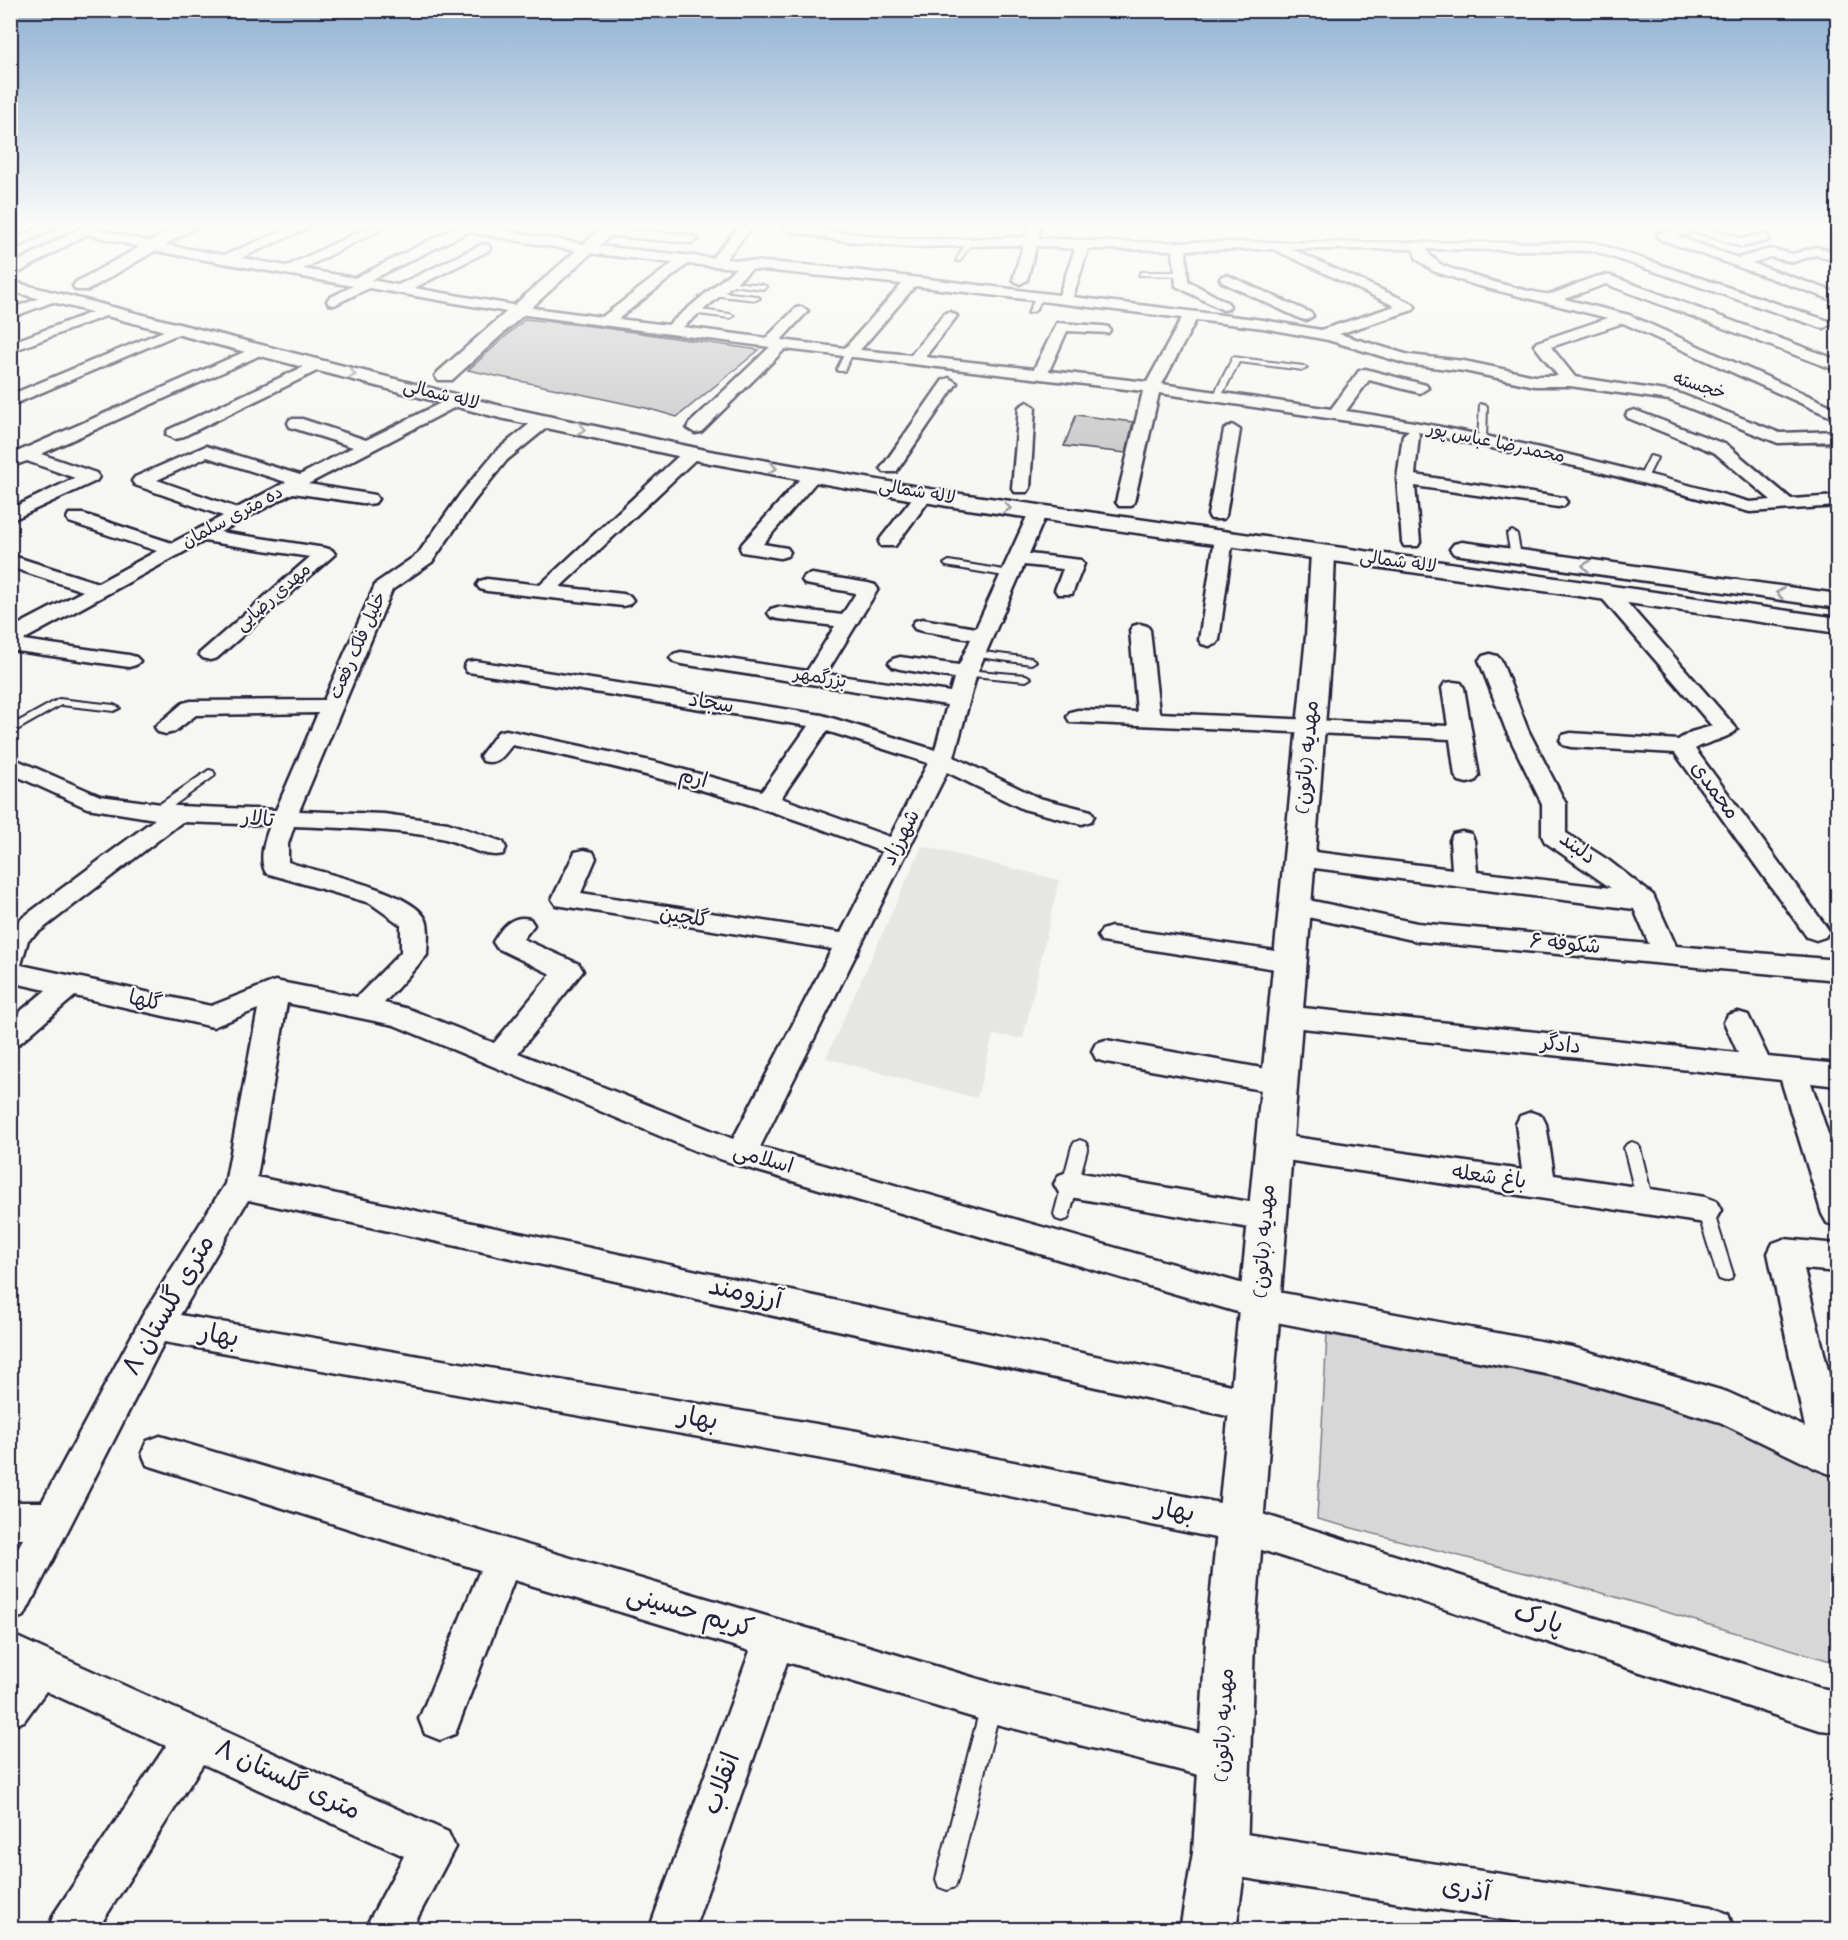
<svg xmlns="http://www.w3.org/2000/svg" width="1848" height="1940" font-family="'Indie Flower','Playpen Sans Arabic',sans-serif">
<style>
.built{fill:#e6e6e4}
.green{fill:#d7d7d7;stroke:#7c7c89;stroke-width:1.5}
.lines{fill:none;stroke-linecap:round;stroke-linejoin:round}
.stream{stroke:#757583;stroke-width:6}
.building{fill:#c2c2c4;stroke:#22223b;stroke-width:1.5}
.lane-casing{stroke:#22223b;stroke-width:4}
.street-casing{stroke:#22223b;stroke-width:5}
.secondary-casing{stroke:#22223b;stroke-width:5}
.primary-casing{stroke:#22223b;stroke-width:5}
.lane{fill:#f6f6f2;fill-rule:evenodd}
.street{fill:#f6f6f2;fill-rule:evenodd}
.secondary{fill:#f6f6f2;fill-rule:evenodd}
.primary{fill:#f6f6f2;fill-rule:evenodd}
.oneway{stroke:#9797a0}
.labels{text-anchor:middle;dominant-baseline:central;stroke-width:4.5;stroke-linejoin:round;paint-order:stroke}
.far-street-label{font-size:18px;fill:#22223b;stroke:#f6f6f2}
.street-label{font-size:21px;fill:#22223b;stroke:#f6f6f2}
.near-street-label{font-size:26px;fill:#22223b;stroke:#f6f6f2}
</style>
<rect width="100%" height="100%" fill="#f6f6f2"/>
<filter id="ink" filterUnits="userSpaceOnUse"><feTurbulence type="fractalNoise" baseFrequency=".0167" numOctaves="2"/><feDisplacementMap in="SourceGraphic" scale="12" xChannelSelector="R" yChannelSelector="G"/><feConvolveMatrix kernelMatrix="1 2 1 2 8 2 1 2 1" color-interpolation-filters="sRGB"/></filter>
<g filter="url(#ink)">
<polygon class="built" points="922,846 1059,880 1023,1038 993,1035 977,1098 826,1058"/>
<polygon class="green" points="1327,1334 1571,1381 1710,1412 1837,1470 1837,1663 1599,1592 1317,1519"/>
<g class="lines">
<polyline class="stream" points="1804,441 1838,443"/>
</g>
<g class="building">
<polygon points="525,319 591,326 759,350 677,417 646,408 468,370"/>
<polygon points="1076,415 1133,422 1126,453 1064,446"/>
</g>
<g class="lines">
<defs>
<g id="lane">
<polygon points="966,242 971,243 960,261 956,261"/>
<polygon points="1141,272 1180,272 1183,274 1180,276 1139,275"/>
<polygon points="726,281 763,285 767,287 763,289 724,284"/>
<polygon points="714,291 756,296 760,298 756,300 711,295 710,293"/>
<polygon points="1040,294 1044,296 1035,311 1028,313 1036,296"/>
<polygon points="693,309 730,314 734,316 730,318 690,313 690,309"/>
<polygon points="846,351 853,353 844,371 838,371 837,369"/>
<polygon points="1233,357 1303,366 1307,368 1303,370 1239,362 1221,397 1214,399 1213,397"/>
<polygon points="1480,404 1487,406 1486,441 1482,444 1478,441"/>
<polygon points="1650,456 1657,458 1646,480 1640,480 1639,478"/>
<polygon points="1512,531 1517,534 1521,556 1516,559 1511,556 1507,534"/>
<polygon points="949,561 1010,571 1015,574 1010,577 946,566 944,564"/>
<polygon points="975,651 1031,658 1036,661 1031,664 971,656 970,654"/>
<polygon points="966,670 1026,675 1031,678 1026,681 962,675 961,673"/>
<polygon points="59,699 114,705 120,708 114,711 61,705 10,734 10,726"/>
<polygon points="209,770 213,771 215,774 213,777 162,814 154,814 152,811 154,808"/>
<polygon points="1080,1140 1085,1142 1088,1146 1070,1214 1068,1219 1062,1221 1056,1219 1054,1214 1072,1146 1075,1142"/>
<polygon points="1632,1142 1637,1144 1640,1148 1653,1201 1651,1206 1645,1207 1639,1206 1637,1201 1624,1148 1627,1144"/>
<polygon points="1705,1203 1711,1205 1713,1210 1733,1274 1731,1279 1725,1281 1719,1279 1717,1274 1697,1210 1699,1205"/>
<polygon points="991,1695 998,1698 1001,1705 958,1879 955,1887 947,1890 939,1887 936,1879 981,1705 984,1698"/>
</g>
<g id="street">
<polygon points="39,227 55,227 10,251 10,242"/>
<path d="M81,227h15l-1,2 60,14 69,12 69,-28h17l-69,31 46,8 82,-39h16l-82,42 52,9 101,-51h28l104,18 124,13 27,-31h13l-26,32 103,8 230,28 16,-46 -39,-3 -9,34 -7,4 -7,-4 10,-35 -115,2 -72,-7 -46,-9 -6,-4c41,0 82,11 124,12 39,1 78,-1 117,-2l3,-10h12l-2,11 77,4 480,1 234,78 2,3 -7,4 -5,-1 -225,-76 -167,-2c2,7 9,12 15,16 12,6 97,31 107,29 18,-3 45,-22 62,-18l227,84v11l-232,-87 -42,15 65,16 209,94v11l-215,-97 -72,24 24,30 103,16 102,40 58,-2v10l-60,2 -109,-43 -99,-14h-35l-71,-15 -57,-7 -79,-24 -65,-12 -67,-8 -34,64 169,25 28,-38 6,-2 61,16 2,3 -8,5 -51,-13 -23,31c137,20 271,54 404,91l21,-2 -56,-47 -87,-35 -2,-3 2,-3 6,-2 93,35 64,54 47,-3v10l-88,6 -157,-42 -175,-38 1,3 -4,40 143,22 6,1 3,4 -3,4 -6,1 -143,-21 5,56 -2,4h-14l-2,-4 -5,-63 6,-44 6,-5 -250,-37 -25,109 -3,4h-12l-3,-4 27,-111 -358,-42 -84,83 -6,1 -8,-5 2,-4 81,-77 -252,-33 -149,-26 -35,17 -5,-1 -2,-3 2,-3 24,-12 -198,-35 -68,-17 -67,38h-10v-6zM468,232l120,21 85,10 -71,54 -84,-11 -104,-18 74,-37 2,-3 -2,-3 -5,-1 -85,41 -27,-5zM1088,249l85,1 3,36 47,24 5,-1 2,-3 -2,-3 -40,-22 -2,-31 87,-1 122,57 -74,24 -58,-10 -190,-23zM1291,249h122l4,10 16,12 42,14 133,33 -71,24 -3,3 24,31h-23l-71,-15 -55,-6 -70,-21 74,-24 2,-3 -2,-3zM688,264l48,4 -68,57 -50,-6zM752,269l150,15 -57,64 -64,-8 27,-29 -7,-4 -5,1 -30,30 -83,-11zM915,286l267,32 -35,64 -98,-11 18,-40 41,2 2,-3 -2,-3 -5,-1 -46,-3 -23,46 -109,-12 32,-41 -7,-4 -5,1 -34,42 -51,-5z"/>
<polygon points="1680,227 1708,227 1743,239 1762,234 1767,235 1769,238 1767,241 1742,247 1695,231 1677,236 1738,258 1770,249 1793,254 1816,247 1838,253 1838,262 1816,255 1793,262 1770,257 1752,263 1838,293 1838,302 1659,239 1657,236 1659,233"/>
<polygon points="606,228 691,235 698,239 691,243 601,235 600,232 601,229"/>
<polygon points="1227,275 1311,313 1313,316 1306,320 1301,319 1222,282 1220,279 1222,276"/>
<polygon points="53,293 58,294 60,297 58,300 10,318 10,309"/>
<polygon points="106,307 111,308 113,311 111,314 10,352 10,343"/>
<polygon points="178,325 183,326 185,329 183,332 10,406 10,395"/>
<polygon points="260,345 268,350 265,353 41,454 96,473 99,477 96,481 10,521 10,509 75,478 27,461 10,467 10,455"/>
<polygon points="318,360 326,365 323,368 180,438 174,439 166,434 168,430"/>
<polygon points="949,378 957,383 896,472 884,472 881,468 884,464 943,380"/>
<path d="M457,395l6,2 2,3 -2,3 -155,81 67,11 3,4 -3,4 -6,1 -76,-11 -73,39 105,16 7,2 3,4 -118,104 -7,2 -7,-2 -4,-4 111,-97 -106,-16 -181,99 106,15 7,2 4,4 -4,4 -7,2 -119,-17v-21l73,-38 -73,-24v-12l88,28 59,-32 -88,-29 -2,-4 2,-4h14l89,29 51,-27 -88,-31 -3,-4 3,-4 71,-31 94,29 53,-28 -63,-20 -2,-4 2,-4h12l64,21zM207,457l79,25 -49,26 -80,-28z"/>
<polygon points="1027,402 1035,407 1030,488 1027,492 1015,492 1012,488 1019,407"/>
<path d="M544,416l8,5 -2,4 -43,35 -33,41 -42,61 -40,28 -93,221 85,3 64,9 55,19 3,6 -3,6c-21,5 -41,-12 -62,-16 -48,-9 -98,-10 -147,-12l-6,18v18c32,11 121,28 137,56 5,9 2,27 2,37l-43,48 25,6 85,34 57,-69 -54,-26 -4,-6c9,-15 19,-28 37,-23l4,6 -11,14 56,25 4,7 -65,82 215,86 99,-190 -276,-44 -4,-6 20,-41 3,-6 9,-2 9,2 3,6 -15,35 260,40 41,-81c-120,-49 -243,-82 -370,-107 -9,11 -13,20 -29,16l-3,-5 18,-24 8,-2 149,32 107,29 46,-65 -333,-53 -8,-1 -3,-5 3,-5 8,-1 347,54 113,35 12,-45 -266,-41 -7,-2 -4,-4 4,-4 7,-2 126,19 28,-45 -57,-7 -7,-2 -3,-4 3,-4 7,-2 64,8 14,-22 -51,-9 -3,-4 3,-4 7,-2 56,9 7,2 3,4 -52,85 124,18 4,-14 -54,-9 -7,-2 -4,-4 4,-4 7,-2 59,8 12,-26 -49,-8 -7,-2 -3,-4 3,-4 7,-2 54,9 53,-116 3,-4h12l3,4 -18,42 52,6 3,4 -12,30h-14l-3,-4 8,-21 -39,-4 -47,108 -23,84 85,41 52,13 3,5 -3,5 -9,3 -59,-15 -76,-37 -187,375 501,142 311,58 155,45 78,35 -37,-174 5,-10 11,-4 54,5v28l-34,-3 34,143v59l-8,3 -13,-5 -97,-47 -148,-43 -311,-60 -520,-153 -45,-15 -302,-126 -107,-22 -30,174 993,212 12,4 6,12 -6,12 -12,4 -1002,-221 -68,115 677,116 383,76 580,181 18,3v41l-18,-2 -580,-187 -383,-78 -693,-123 -140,274 -14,5v-59l13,-23 -13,-1v-36h32l101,-187 82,-131 33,-175 -45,18 -138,-31 -55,47 -10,3v-26l36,-30 -36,-8v-55l145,-108 -68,-11 -77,-35v-16l90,39 77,10 99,4 42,-97 -122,2 -22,17 -8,2 -8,-2 -3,-5 28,-24 8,-2 133,-1 52,-117 42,-29 43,-61 34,-41 43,-35zM827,731l101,32 -38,74 -109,-39zM182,822l88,3c-5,14 -12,34 -4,48l104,30 31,22v27l-44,45 -82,-16 -64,25 -190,-41 7,-25z"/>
<polygon points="1232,425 1240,430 1226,515 1223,519 1211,519 1208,515 1224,430"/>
<polygon points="692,448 698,449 701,453 698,457 560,587 623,594 630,596 633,600 630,604 623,606 487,591 480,589 477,585 480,581 487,579 540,585 686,449"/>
<polygon points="813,470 819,471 822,475 763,544 787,548 790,552 787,556 780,558 742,552 740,548 742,544 807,471"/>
<polygon points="924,490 930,491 933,495 895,546 881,546 879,542 881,538 918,491"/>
<polygon points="1224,532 1231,534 1233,538 1219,640 1216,644 1209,646 1202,644 1199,640 1215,538 1217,534"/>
<path d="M1608,587l7,2 122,140c-6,9 -31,13 -42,20l130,176 4,6 -4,6 -9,3 -9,-3 -132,-184 -104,-6 -8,-2 -3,-5 3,-5 8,-2 107,7 13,-8 21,-6 -111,-129 -3,-4 3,-4z"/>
<polygon points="1140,624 1147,626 1150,630 1159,713 1448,726 1442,688 1445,683 1453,682 1461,683 1464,688 1479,776 1475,781 1467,783 1459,781 1455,776 1450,739 1070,722 1067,717 1070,712 1078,710 1137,712 1130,630 1133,626"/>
<polygon points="1490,654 1497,656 1501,660 1528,730 1566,804 1566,833 1608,860 1653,895 1676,946 1838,960 1838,980 1417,941 1285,912 1281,906 1285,900 1294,897 1417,923 1649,944 1634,909 1299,866 1290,864 1287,858 1290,852 1299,850 1452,869 1450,840 1453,834 1462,832 1471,834 1474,840 1477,872 1611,888 1545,842 1542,836 1542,804 1506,730 1479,660 1483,656"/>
<polygon points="1111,927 1289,953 1298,955 1302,962 1298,969 1289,971 1102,942 1098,936 1102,930"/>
<polygon points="1284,1006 1738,1053 1724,1022 1728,1015 1738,1012 1748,1015 1768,1057 1838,1064 1838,1086 1811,1083 1838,1164 1838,1227 1827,1223 1822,1214 1781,1080 1284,1026 1274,1023 1270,1016 1274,1009"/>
<polygon points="1106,1040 1278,1071 1288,1074 1293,1082 1288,1090 1278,1093 1106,1062 1096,1059 1092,1051 1096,1043"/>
<polygon points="1531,1112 1542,1116 1546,1124 1554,1175 1705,1197 1716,1201 1721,1210 1716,1219 1705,1223 1273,1158 1262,1155 1258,1146 1262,1137 1273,1134 1522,1170 1516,1124 1520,1116"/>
<polygon points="1070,1171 1267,1205 1278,1209 1283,1218 1278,1227 1267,1231 1070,1197 1059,1193 1054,1184 1059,1175"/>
<polygon points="160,1436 992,1683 1223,1739 1238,1745 1244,1760 1238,1775 1223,1781 992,1723 787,1662 694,1930 649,1930 750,1651 514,1580 455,1734 440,1740 425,1734 419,1719 480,1570 147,1465 142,1453 147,1441"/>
<polygon points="10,1634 448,1832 455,1847 411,1930 364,1930 404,1856 203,1764 97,1930 48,1930 54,1914 166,1746 46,1691 24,1721 10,1727"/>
<polygon points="1220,1830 1712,1907 1728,1914 1734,1930 1568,1930 1220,1874 1205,1867 1198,1852 1205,1837"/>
</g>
<g id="secondary">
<polygon points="176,227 196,227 88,290 76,290 73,286 76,282"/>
<polygon points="603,227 620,227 452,380 438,380 435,376 438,372"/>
<polygon points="1323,546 1331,548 1335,553 1332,636 1254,1641 1247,1852 1236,1930 1180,1930 1193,1852 1206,1641 1306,636 1311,553 1315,548"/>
</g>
<g id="primary">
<polygon points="10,281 501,406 710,451 947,492 1838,618 1838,633 947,506 710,463 500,418 10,291"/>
<polygon points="1462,542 1838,594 1838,608 1454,554 1450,549 1454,544"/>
</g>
</defs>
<use href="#lane" class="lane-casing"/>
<use href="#street" class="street-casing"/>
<use href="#secondary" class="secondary-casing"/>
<use href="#primary" class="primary-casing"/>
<use href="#lane" class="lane"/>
<use href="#street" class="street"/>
<use href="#secondary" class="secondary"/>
<use href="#primary" class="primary"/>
</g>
<defs><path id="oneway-chevron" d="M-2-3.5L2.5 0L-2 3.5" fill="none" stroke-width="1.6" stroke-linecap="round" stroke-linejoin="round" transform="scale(1.5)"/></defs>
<g class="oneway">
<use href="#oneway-chevron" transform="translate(352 374) rotate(14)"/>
<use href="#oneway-chevron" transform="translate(582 429) rotate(12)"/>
<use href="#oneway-chevron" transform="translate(773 468) rotate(10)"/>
<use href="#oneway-chevron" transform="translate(1007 508) rotate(8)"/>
<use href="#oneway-chevron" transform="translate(1586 566) rotate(-172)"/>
<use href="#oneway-chevron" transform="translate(1780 593) rotate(-172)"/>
</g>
</g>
<linearGradient id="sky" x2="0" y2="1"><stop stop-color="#90b1d3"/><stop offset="0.45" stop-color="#fbfbf9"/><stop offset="1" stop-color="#fbfbf9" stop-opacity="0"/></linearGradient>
<rect width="1848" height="499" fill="url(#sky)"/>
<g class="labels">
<g class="far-street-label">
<text transform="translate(1699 387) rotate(18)">خجسته</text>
<text transform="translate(441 396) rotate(14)">لاله شمالی</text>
<text transform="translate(1496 444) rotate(12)">محمدرضا عباس پور</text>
<text transform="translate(917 493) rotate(10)">لاله شمالی</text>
<text transform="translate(233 518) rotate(-28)">ده متری سلمان</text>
<text transform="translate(1398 563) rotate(8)">لاله شمالی</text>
<text transform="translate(274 598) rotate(-41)">مهدی رضایی</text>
<text transform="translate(359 646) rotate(-66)">خلیل فلک رفعت</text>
<text transform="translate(820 679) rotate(9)">بزرگمهر</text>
</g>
<g class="street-label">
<text transform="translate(711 704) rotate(9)">سجاد</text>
<text transform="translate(1308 757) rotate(-85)">مهدیه (باتون)</text>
<text transform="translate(693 779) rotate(15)">ارم</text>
<text transform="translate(1714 791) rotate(54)">محمدی</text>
<text transform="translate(258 820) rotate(6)">تالار</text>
<text transform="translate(902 838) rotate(-63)">شهرزاد</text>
<text transform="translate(1577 849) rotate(37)">دلبند</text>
<text transform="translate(684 918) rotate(9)">گلچین</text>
<text transform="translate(1565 945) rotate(5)">شکوفه ۶</text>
<text transform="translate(145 1002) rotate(13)">گلها</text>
<text transform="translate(1561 1046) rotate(6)">دادگر</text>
<text transform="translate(763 1160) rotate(16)">اسلامی</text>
<text transform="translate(1489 1178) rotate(8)">باغ شعله</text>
<text transform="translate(1265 1241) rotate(-86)">مهدیه (باتون)</text>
<text transform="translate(1225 1725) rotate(-87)">مهدیه (باتون)</text>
</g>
<g class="near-street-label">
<text transform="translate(745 1295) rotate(12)">آرزومند</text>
<text transform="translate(170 1306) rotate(-60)">۸ متری گلستان</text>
<text transform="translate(219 1337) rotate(10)">بهار</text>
<text transform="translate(698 1420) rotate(10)">بهار</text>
<text transform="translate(1175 1512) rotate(11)">بهار</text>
<text transform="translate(690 1613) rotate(16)">کریم حسینی</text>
<text transform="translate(1538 1620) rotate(18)">پارک</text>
<text transform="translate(287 1781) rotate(25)">۸ متری گلستان</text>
<text transform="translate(723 1784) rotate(-70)">انقلاب</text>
<text transform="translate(1466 1891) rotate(9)">آذری</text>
</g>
</g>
<rect width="1848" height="1940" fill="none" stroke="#f6f6f2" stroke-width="36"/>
<rect x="18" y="18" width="1812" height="1904" fill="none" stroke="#22223b" stroke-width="2" filter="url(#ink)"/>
</svg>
